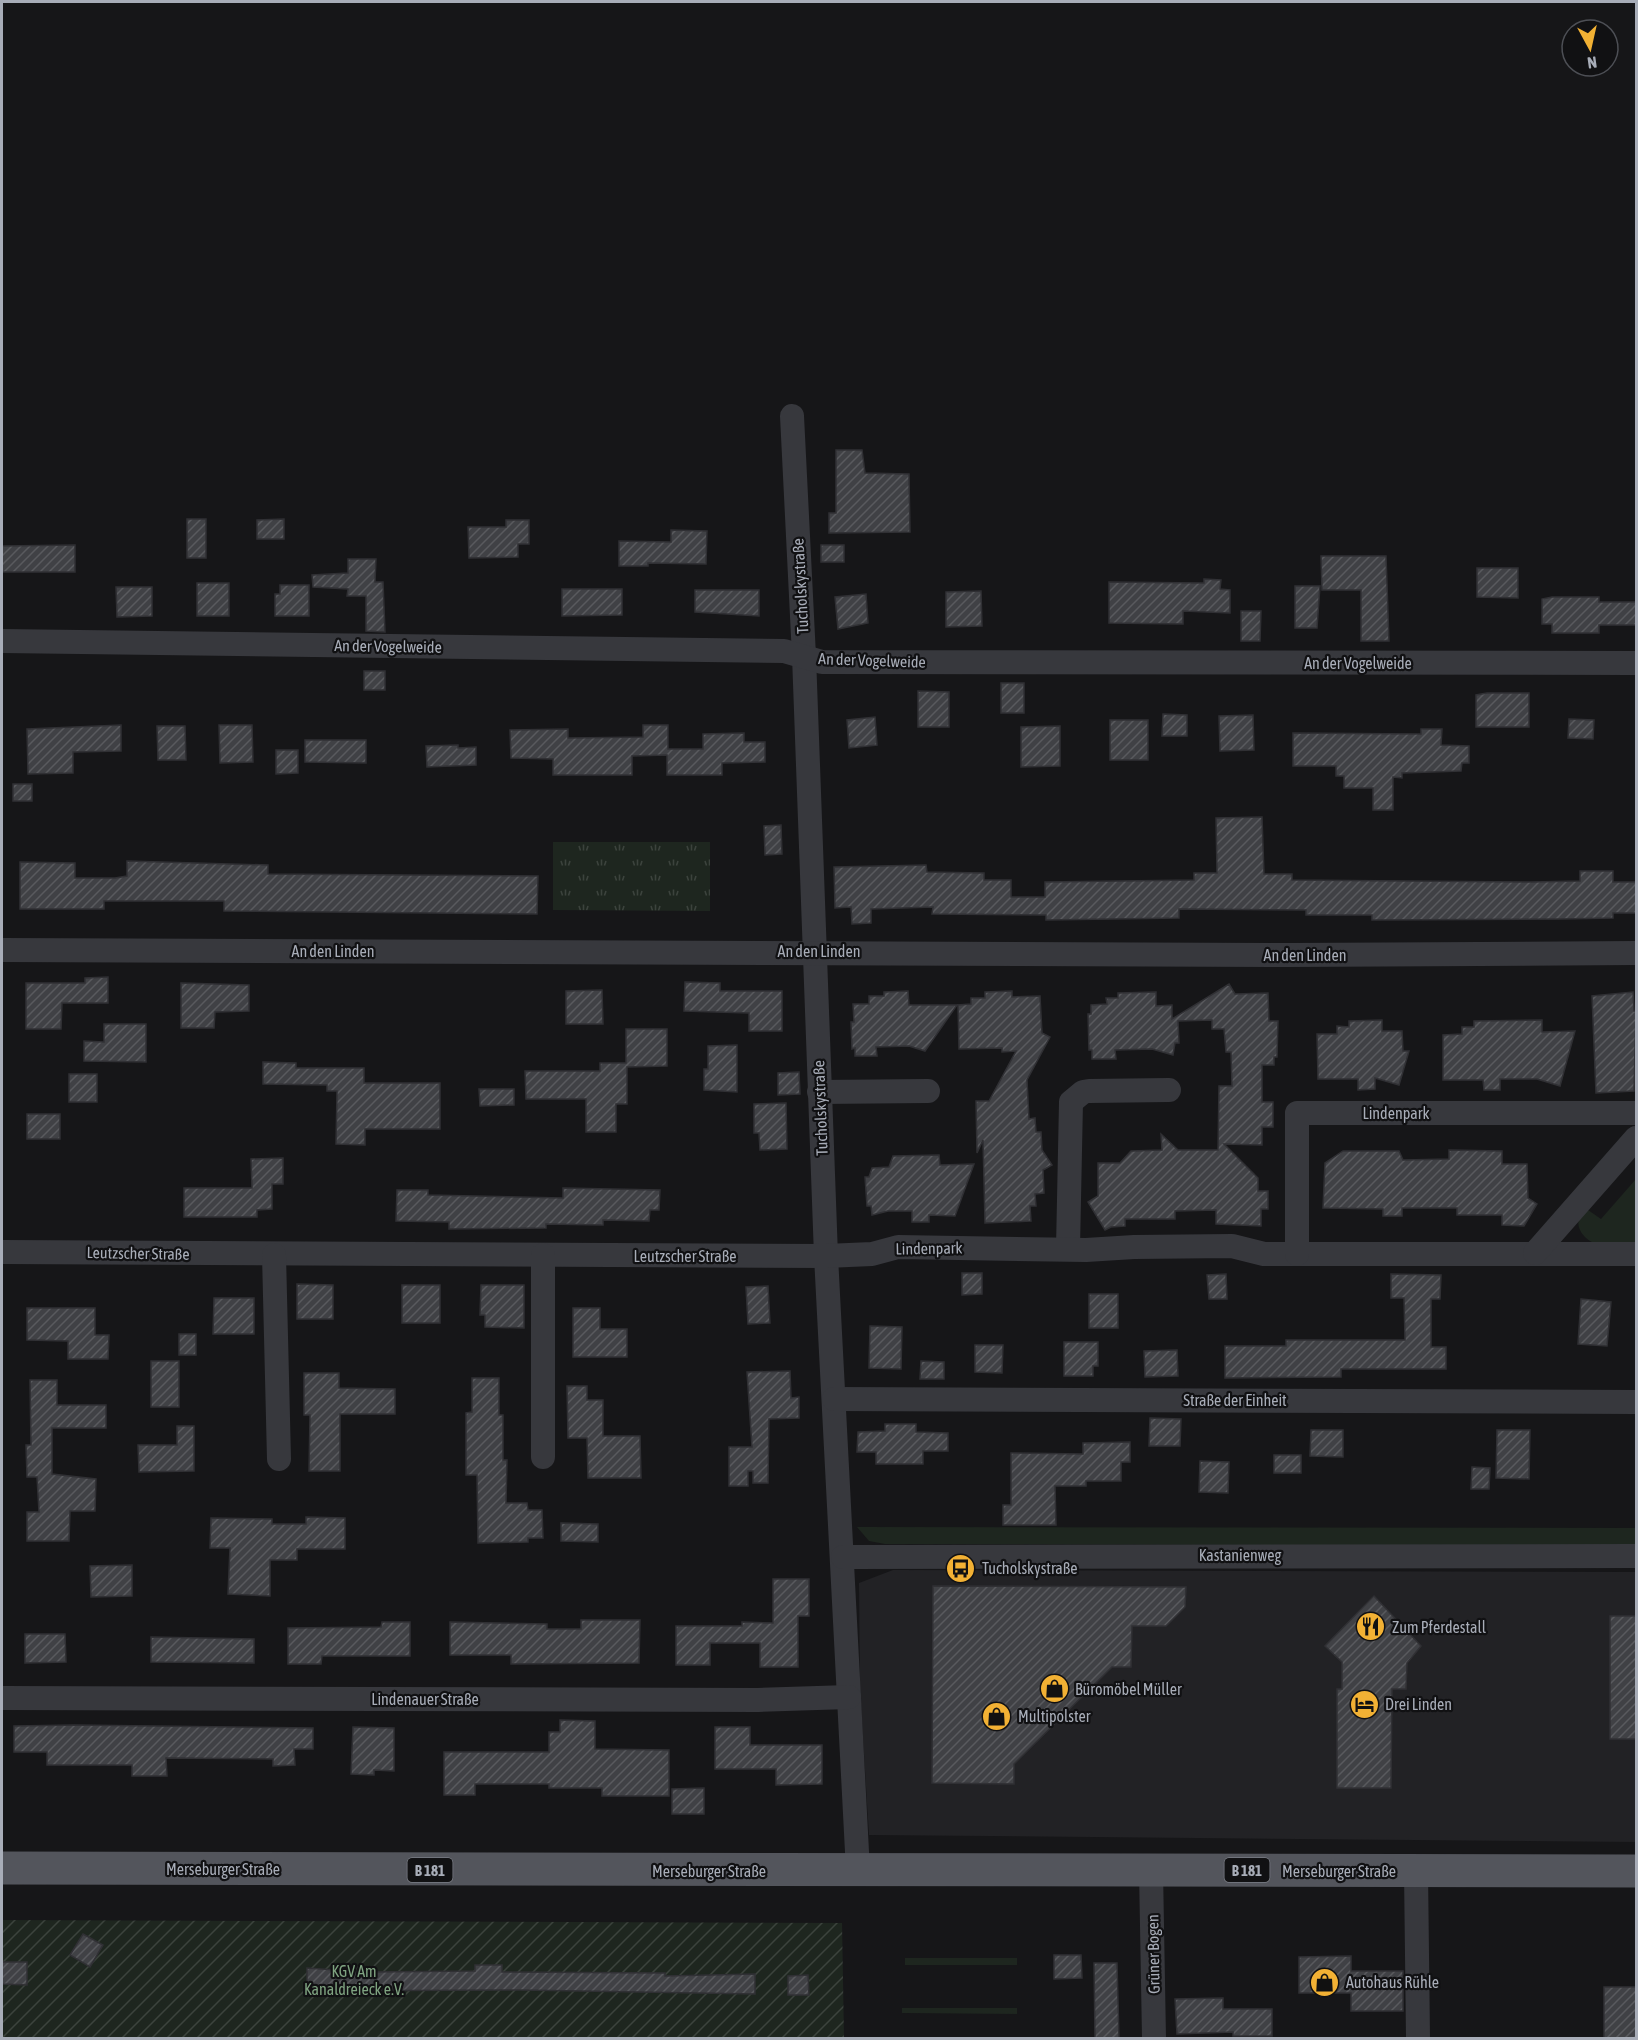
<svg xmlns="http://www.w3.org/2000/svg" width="1638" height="2040" font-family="'Asap Condensed',sans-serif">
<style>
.built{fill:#222225}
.grass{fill:#1e261f}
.park{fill:url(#park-tufts)}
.garden{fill:url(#garden-furrows)}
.building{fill:url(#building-hatch);stroke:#303034;stroke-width:1.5}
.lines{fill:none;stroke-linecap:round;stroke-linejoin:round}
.street{stroke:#37383d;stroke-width:24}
.primary{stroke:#53555c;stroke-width:33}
.labels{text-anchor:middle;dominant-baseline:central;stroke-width:4.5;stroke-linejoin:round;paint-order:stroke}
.shield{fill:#111113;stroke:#7b7e86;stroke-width:1.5}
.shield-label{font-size:15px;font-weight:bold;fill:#a8adb8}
.street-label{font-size:16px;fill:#a8adb8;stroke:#111113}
.poi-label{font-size:16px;fill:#a8adb8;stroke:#111113;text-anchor:start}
.park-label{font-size:16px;fill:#7fa381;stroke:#111113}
</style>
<defs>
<pattern id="park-tufts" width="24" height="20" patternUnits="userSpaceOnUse" patternTransform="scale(1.5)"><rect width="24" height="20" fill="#1e261f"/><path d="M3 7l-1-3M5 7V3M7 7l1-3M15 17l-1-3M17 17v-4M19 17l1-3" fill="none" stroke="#3c433d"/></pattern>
<pattern id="garden-furrows" width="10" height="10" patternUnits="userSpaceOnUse" patternTransform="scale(1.5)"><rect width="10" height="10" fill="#1e261f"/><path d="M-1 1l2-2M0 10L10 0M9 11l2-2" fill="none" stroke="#3c433d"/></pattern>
<pattern id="building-hatch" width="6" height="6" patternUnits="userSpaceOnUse" patternTransform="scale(1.5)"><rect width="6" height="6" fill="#404145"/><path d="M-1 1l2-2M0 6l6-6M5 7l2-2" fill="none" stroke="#595a5e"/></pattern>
</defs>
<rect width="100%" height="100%" fill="#161618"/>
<polygon class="built" points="893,1570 1636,1572 1636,1842 869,1835 860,1689 859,1583"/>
<g class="grass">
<path d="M1636,1179v63h-44c-8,-4 -16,-14 -13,-23l9,-9 13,9z"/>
<polygon points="857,1527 1636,1528 1636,1546 885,1544 869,1541"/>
<rect x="905" y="1958" width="112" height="7"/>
<polygon points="902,2008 1017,2008 1017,2014 902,2013"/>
</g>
<polygon class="park" points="553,842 710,842 710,911 553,910"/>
<polygon class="garden" points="2,1920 842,1923 844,2038 2,2038"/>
<g class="building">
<polygon points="836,450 862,450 865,473 909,474 910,532 829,533 829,513 836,513"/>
<rect x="187" y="519" width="19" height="39"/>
<polygon points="284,519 284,539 257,539 257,520"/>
<polygon points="506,520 529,520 529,544 518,544 518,557 469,558 468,527 506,527"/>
<polygon points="671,530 707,531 706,564 648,563 648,566 619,566 619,541 671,542"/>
<polygon points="75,545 75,572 2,572 2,546"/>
<rect x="821" y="545" width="23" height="17"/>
<polygon points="1321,556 1386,556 1389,641 1361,641 1361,590 1322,590"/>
<polygon points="348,559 376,559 375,582 383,582 385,632 366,631 366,596 347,596 348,589 313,587 312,575 348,573"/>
<polygon points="1477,568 1518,568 1518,598 1477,597"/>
<polygon points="1204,579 1221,580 1220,589 1230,590 1230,613 1183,611 1183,624 1109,623 1109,582 1204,583"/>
<rect x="197" y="583" width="32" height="33"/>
<polygon points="280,585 309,585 309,616 275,616 275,594 280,594"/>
<polygon points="1295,586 1320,586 1317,628 1295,628"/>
<polygon points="116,587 152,587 152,616 117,617"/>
<polygon points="562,589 622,589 622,615 562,616"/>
<polygon points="695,590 759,590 759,616 695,612"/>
<polygon points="981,591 982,626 946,627 946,592"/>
<polygon points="866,594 868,623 838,629 835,597"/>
<polygon points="1552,597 1599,597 1599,602 1636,602 1636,625 1599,625 1599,633 1552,633 1552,624 1542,624 1542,599"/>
<polygon points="1241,611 1261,611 1260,641 1241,641"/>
<rect x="364" y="671" width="21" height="19"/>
<rect x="1001" y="683" width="23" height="30"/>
<polygon points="918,691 949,692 949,727 918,727"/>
<polygon points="1487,693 1529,693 1529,727 1476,727 1476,695"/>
<polygon points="1163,714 1187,715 1187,736 1162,736"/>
<polygon points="1253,715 1254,750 1220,751 1219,716"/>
<polygon points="875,717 877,745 849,748 847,720"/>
<polygon points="1569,719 1594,720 1593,739 1568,738"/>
<rect x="1110" y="720" width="38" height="40"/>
<polygon points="121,725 121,751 73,752 73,773 28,774 27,729"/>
<polygon points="219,725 252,725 253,762 220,763"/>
<polygon points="643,725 668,725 668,749 703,749 703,734 744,733 744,742 765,742 765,762 722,763 722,775 667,775 667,755 632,756 632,775 553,775 553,759 511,758 510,730 568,729 568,738 643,737"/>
<polygon points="157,726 185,726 186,760 158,760"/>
<polygon points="1060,726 1060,766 1021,767 1021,727"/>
<polygon points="1421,729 1442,729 1441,745 1469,746 1469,763 1462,763 1461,771 1402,773 1402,778 1393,777 1393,810 1373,810 1373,788 1344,788 1344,776 1336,776 1336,766 1293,766 1293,733 1421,734"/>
<polygon points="305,740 366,740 366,763 305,762"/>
<polygon points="458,745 458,748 476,747 476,765 427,767 426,746"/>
<polygon points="276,750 298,750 298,773 276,774"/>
<rect x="13" y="784" width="19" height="17"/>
<polygon points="1262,817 1264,874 1292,874 1292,880 1531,882 1580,881 1580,871 1613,871 1613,882 1636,882 1636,913 1613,913 1613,918 1561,919 1372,920 1372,915 1306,915 1306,910 1179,909 1179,918 1046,920 1046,915 932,914 933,907 871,909 871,923 852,924 851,907 835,908 834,867 926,865 927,872 984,873 984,880 1011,880 1011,897 1045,897 1045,882 1194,880 1194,873 1217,873 1216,818"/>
<polygon points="781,825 782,854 765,855 764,826"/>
<polygon points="127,861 268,865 268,874 538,876 537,914 224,911 224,901 104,901 104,909 20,909 20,862 75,863 75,878 115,878 127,876"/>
<polygon points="108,977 108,1003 62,1003 61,1029 26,1029 26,983 85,983 85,978"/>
<polygon points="685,982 720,983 720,991 782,991 782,1031 749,1031 749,1013 684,1011"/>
<polygon points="181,983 249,985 249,1011 215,1012 214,1028 181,1028"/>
<polygon points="1229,984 1235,994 1268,993 1269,1021 1278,1021 1277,1057 1274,1057 1274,1065 1262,1065 1262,1102 1273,1102 1273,1127 1262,1127 1262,1145 1224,1144 1258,1178 1258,1191 1268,1191 1268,1209 1261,1209 1261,1226 1216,1224 1216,1210 1175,1211 1175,1219 1125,1219 1125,1226 1111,1227 1105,1230 1088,1202 1098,1196 1098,1163 1120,1163 1131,1151 1162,1150 1161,1134 1178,1150 1218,1150 1219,1086 1232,1086 1231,1052 1226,1052 1224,1029 1212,1029 1212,1020 1178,1021 1179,1043 1175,1043 1173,1055 1152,1049 1115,1050 1116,1059 1092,1059 1092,1050 1089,1050 1088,1014 1091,1014 1091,1005 1107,1004 1106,998 1118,998 1118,993 1156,992 1156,1006 1172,1005 1172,1019"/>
<polygon points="602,990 603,1024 566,1024 566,991"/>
<polygon points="908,991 909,1005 957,1005 925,1051 909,1046 876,1047 877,1056 855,1056 855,1048 852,1049 851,1022 854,1022 853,1004 869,1004 869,996 884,996 884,992"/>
<polygon points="1012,991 1012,997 1040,996 1042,1033 1050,1037 1027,1080 1029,1119 1035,1118 1036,1132 1041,1132 1042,1150 1052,1165 1043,1170 1044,1193 1035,1194 1036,1206 1030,1206 1031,1221 985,1223 983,1140 977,1153 976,1101 989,1101 1016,1051 1002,1052 1002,1048 959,1049 958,1005 971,1004 971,998 985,998 985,992"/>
<polygon points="1633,992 1634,1011 1636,1011 1634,1091 1596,1093 1592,996"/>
<polygon points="1382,1020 1382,1031 1402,1031 1403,1051 1409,1051 1399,1085 1375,1078 1375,1089 1358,1090 1358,1079 1318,1079 1317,1034 1337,1034 1337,1026 1349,1027 1349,1021"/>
<polygon points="1542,1020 1542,1032 1575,1031 1560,1086 1537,1079 1500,1079 1500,1090 1484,1090 1483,1080 1443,1080 1443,1035 1462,1034 1462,1027 1474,1027 1474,1021"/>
<polygon points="104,1024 146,1024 146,1062 84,1061 84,1041 104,1042"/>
<polygon points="626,1029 667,1029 667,1066 627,1067 627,1104 616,1104 616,1132 586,1132 586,1099 526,1099 525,1071 600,1071 600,1063 626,1063"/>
<polygon points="737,1045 737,1092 704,1090 704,1069 708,1069 708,1046"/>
<polygon points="263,1062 296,1063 296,1068 364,1068 364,1083 440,1083 440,1129 365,1129 365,1145 336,1144 337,1091 327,1091 327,1085 263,1084"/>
<polygon points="799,1072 800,1094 778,1095 778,1073"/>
<rect x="69" y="1074" width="28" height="28"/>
<polygon points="479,1089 514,1089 514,1105 480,1106"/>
<polygon points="786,1103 787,1149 760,1150 759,1133 754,1133 754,1104"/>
<rect x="27" y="1114" width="33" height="25"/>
<polygon points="1449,1150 1502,1151 1502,1164 1527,1164 1528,1198 1537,1204 1524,1226 1502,1225 1502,1215 1457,1215 1457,1208 1402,1208 1402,1216 1383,1216 1383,1209 1323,1208 1325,1163 1343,1151 1399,1151 1403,1160 1449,1159"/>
<polygon points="939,1155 940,1165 974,1164 955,1216 929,1215 929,1222 912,1222 912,1211 888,1211 872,1215 871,1206 867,1206 865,1177 869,1177 872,1168 889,1167 893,1156"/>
<polygon points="283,1158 283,1184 272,1184 272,1209 257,1210 257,1217 184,1217 184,1188 252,1188 251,1159"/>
<polygon points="563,1188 660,1190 659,1210 650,1210 649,1221 603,1220 603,1225 546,1224 546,1228 449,1229 449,1222 396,1221 397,1190 428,1190 428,1195 563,1198"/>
<polygon points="962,1273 982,1273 982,1294 962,1295"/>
<polygon points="1226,1274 1227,1299 1209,1299 1207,1275"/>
<polygon points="1391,1274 1441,1275 1440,1299 1431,1299 1431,1347 1446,1347 1446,1369 1341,1369 1341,1377 1225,1378 1225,1346 1286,1346 1286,1340 1405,1340 1404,1298 1391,1298"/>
<polygon points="297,1284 333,1285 333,1319 297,1319"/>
<rect x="402" y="1285" width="38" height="38"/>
<polygon points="481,1285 524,1285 524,1328 485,1327 485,1315 480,1315"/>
<polygon points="768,1286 770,1323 748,1324 746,1287"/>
<rect x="1089" y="1294" width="29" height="34"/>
<polygon points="214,1298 254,1298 254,1334 213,1334"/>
<polygon points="1581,1299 1611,1302 1607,1346 1578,1344"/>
<polygon points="27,1308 95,1308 95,1335 109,1335 108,1359 68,1359 68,1341 27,1340"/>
<polygon points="573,1308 600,1308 600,1329 627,1329 627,1357 573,1357"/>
<polygon points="870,1326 902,1327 901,1369 869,1368"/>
<rect x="179" y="1334" width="17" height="21"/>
<polygon points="1064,1342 1098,1342 1098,1366 1093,1366 1093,1376 1064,1376"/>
<polygon points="975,1345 1003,1345 1002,1373 975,1372"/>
<polygon points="1177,1350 1178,1376 1145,1377 1144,1351"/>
<rect x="151" y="1361" width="28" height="46"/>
<polygon points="921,1361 944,1362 944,1379 920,1379"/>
<polygon points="790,1371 791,1398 799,1397 799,1418 769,1419 768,1483 753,1483 753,1471 748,1471 748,1486 729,1486 729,1447 752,1447 747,1372"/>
<polygon points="304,1373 339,1373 339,1388 395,1389 395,1414 340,1414 340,1471 309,1471 310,1415 304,1415"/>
<polygon points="472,1378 499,1378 499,1415 503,1415 503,1460 507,1460 506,1503 527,1503 528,1510 542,1510 543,1538 528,1538 528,1542 478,1543 477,1475 466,1475 466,1413 472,1412"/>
<polygon points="30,1380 57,1380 57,1405 106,1405 106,1428 52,1428 52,1474 96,1479 95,1511 70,1511 69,1541 27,1541 27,1512 39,1512 37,1477 27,1477 26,1445 31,1445"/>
<polygon points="567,1386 587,1386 587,1400 603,1400 603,1436 640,1436 641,1478 588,1478 587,1438 568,1438"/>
<polygon points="1150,1418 1181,1419 1180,1446 1149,1446"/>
<polygon points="885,1424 916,1424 916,1432 948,1433 948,1451 923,1451 923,1464 876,1464 876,1452 857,1452 858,1432 885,1431"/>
<polygon points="177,1426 194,1426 194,1471 139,1472 138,1445 177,1445"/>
<polygon points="1311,1430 1343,1430 1343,1457 1310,1456"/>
<polygon points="1497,1430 1530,1430 1529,1479 1496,1478"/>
<polygon points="1130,1442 1130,1462 1121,1462 1121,1481 1086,1481 1086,1486 1055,1486 1056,1525 1003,1525 1003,1505 1011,1505 1011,1453 1083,1454 1083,1443"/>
<rect x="1274" y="1455" width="27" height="18"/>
<polygon points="1200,1461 1229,1462 1228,1493 1199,1492"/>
<polygon points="1472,1467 1490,1468 1489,1489 1471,1489"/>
<polygon points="306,1517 345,1518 345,1549 297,1549 297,1560 270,1560 270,1596 228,1594 230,1548 210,1548 211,1518 272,1519 272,1524 306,1524"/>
<polygon points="561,1523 598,1524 598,1542 561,1541"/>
<polygon points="132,1565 132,1596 91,1597 90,1566"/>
<polygon points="773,1579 809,1579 809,1616 798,1616 798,1667 760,1667 760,1643 710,1643 710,1665 676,1665 676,1626 742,1626 742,1622 773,1623"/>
<polygon points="933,1586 1186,1587 1185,1607 1166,1626 1132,1626 1131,1667 1112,1667 1014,1764 1014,1784 932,1783"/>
<polygon points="1374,1596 1421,1646 1407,1663 1406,1689 1392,1689 1391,1788 1337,1788 1337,1689 1342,1689 1342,1662 1325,1646"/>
<rect x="1610" y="1616" width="26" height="123"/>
<polygon points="581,1620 640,1620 639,1663 511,1664 511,1655 450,1655 450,1622 547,1624 547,1629 581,1629"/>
<polygon points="382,1622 410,1622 410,1656 322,1656 321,1664 288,1664 288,1628 381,1627"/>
<polygon points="25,1634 65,1634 66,1662 25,1663"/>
<polygon points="151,1637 254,1639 254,1663 151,1662"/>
<polygon points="560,1720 595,1721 595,1749 669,1750 669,1796 602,1796 602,1788 549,1788 549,1784 475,1784 475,1795 444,1795 444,1752 549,1752 549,1732 560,1732"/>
<polygon points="74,1725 313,1728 313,1749 294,1749 295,1765 273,1766 273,1759 166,1758 167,1776 132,1776 132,1765 47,1765 47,1752 14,1752 14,1726"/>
<polygon points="353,1727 394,1728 394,1771 374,1770 374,1775 351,1774"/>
<polygon points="715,1727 750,1727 750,1745 822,1745 822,1784 776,1785 776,1769 715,1769"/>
<polygon points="704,1788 704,1814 672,1814 672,1789"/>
<polygon points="83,1934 103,1945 90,1967 70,1955"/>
<polygon points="1054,1955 1081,1955 1082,1978 1054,1979"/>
<polygon points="1351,1956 1351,1971 1403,1971 1403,2011 1351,2011 1351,1993 1299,1993 1299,1957"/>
<polygon points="2,1962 27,1962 27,1985 2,1984"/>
<polygon points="1094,1963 1117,1963 1119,2038 1095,2038"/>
<polygon points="475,1965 502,1965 502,1972 665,1973 665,1976 755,1974 755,1994 520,1990 307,1991 307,1968 365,1972 475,1971"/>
<polygon points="808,1975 809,1995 788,1995 788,1976"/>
<rect x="1604" y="1987" width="32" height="51"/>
<polygon points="1223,1998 1223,2009 1272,2009 1272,2036 1233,2036 1233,2032 1177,2034 1175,1999"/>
</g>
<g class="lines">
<g class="street">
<polyline points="792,416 804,656 826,1256 858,1871"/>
<polyline points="2,641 784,651 822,662 1636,663"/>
<polyline points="2,950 1290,955 1636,953"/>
<polyline points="819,1092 928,1091"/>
<polyline points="1068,1248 1071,1102 1083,1092 1089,1091 1169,1090"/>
<polyline points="2,1252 826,1256 872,1254 898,1247 1086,1250 1134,1247 1232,1246 1264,1254 1636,1254"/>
<polyline points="1535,1253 1636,1138"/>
<polyline points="1297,1254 1297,1113 1636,1113"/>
<polyline points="274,1255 279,1459"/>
<polyline points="834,1399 1636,1402"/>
<polyline points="543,1457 543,1255"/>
<polyline points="843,1557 1636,1556"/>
<polyline points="2,1698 758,1700 849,1697"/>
<polyline points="1151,1870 1154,2038"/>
<polyline points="1416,1871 1418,2038"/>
</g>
<polyline class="primary" points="2,1868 1636,1871"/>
</g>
<defs>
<symbol id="bus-disc" viewBox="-11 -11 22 22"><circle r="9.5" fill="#f2b134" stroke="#111113"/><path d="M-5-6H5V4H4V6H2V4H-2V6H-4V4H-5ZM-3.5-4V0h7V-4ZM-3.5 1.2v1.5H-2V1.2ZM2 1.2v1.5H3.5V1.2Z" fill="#111"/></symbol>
<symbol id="restaurant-disc" viewBox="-11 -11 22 22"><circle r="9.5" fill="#f2b134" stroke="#111113"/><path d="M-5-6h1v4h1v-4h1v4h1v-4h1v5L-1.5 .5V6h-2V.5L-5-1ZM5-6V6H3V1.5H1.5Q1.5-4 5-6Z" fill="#111"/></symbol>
<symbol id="shop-disc" viewBox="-11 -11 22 22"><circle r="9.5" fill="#f2b134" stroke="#111113"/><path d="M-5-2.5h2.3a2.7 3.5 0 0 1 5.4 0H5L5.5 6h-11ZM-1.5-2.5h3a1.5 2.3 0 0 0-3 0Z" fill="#111"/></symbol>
<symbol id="hotel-disc" viewBox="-11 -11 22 22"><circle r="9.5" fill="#f2b134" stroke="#111113"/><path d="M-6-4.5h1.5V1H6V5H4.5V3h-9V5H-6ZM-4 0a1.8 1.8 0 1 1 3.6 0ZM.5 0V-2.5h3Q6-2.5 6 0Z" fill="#111"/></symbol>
</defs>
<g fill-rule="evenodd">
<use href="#bus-disc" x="944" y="1552" width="33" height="33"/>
<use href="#restaurant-disc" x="1354" y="1610" width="33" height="33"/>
<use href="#shop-disc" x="1038" y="1672" width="33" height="33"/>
<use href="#hotel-disc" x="1348" y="1688" width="33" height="33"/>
<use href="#shop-disc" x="980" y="1700" width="33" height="33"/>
<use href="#shop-disc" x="1308" y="1966" width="33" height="33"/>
</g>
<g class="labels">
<g class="shield">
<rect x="407.5" y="1858" width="45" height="24" rx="4.5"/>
<rect x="1224.5" y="1858" width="45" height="24" rx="4.5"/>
</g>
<g class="shield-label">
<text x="430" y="1870">B 181</text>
<text x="1247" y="1870">B 181</text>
</g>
<g class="street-label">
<text transform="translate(800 586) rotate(-93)">Tucholskystraße</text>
<text transform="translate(388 646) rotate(1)">An der Vogelweide</text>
<text transform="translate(872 660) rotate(2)">An der Vogelweide</text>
<text x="1358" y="663">An der Vogelweide</text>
<text x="333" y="951">An den Linden</text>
<text x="819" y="951">An den Linden</text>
<text x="1305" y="955">An den Linden</text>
<text transform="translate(820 1108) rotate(-92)">Tucholskystraße</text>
<text x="1396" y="1113">Lindenpark</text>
<text transform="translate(929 1248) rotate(-1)">Lindenpark</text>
<text transform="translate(138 1253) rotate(1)">Leutzscher Straße</text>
<text x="685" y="1256">Leutzscher Straße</text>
<text x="1235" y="1400">Straße der Einheit</text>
<text x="1240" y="1555">Kastanienweg</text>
<text x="425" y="1699">Lindenauer Straße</text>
<text x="223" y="1869">Merseburger Straße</text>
<text x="709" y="1871">Merseburger Straße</text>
<text x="1339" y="1871">Merseburger Straße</text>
<text transform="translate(1153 1954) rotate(-91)">Grüner Bogen</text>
</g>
<g class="poi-label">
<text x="982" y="1568">Tucholskystraße</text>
<text x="1392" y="1627">Zum Pferdestall</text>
<text x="1075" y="1689">Büromöbel Müller</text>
<text x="1385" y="1704">Drei Linden</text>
<text x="1018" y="1716">Multipolster</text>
<text x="1346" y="1982">Autohaus Rühle</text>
</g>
<g class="park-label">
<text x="354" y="1971">KGV Am<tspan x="354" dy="18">Kanaldreieck e.V.</tspan></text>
</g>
</g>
<rect width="1638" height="2040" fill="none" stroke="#a8adb8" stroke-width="6"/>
<g transform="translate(1590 48) rotate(172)"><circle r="28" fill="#111113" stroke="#4d4f55" stroke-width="1.5"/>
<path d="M0-4.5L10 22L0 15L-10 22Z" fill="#f2b134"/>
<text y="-9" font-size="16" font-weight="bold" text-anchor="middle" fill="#a8adb8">N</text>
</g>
</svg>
